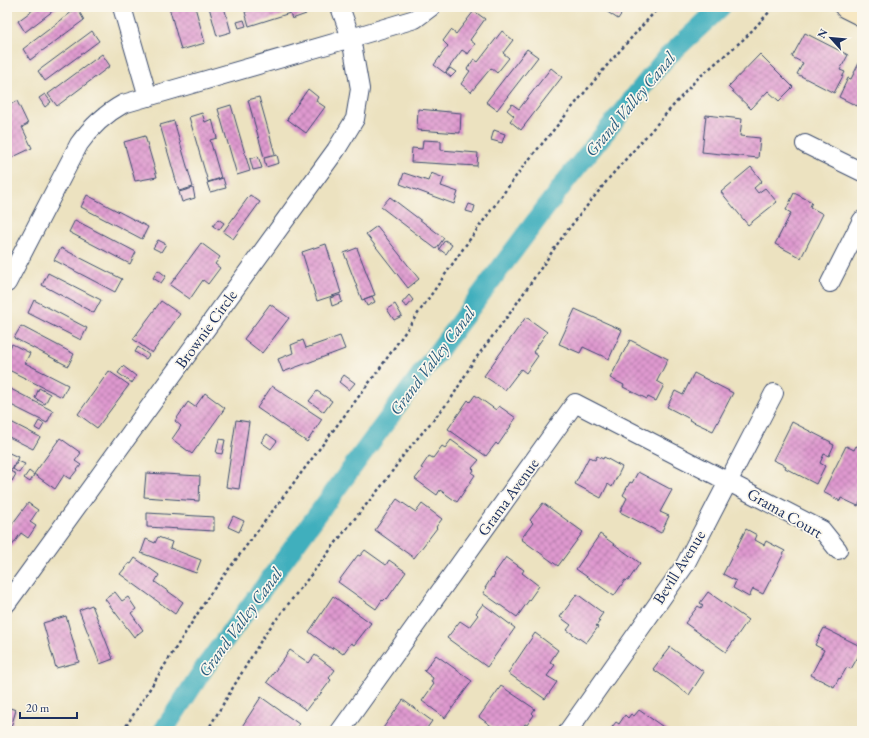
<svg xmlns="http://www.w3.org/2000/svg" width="869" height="738" font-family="'EB Garamond',serif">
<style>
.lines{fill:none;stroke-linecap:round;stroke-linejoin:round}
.canal{stroke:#41afbd;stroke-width:20}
.building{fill:url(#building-cross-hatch)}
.street-casing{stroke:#3a4a6d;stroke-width:20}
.secondary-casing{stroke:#3a4a6d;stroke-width:24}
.path{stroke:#3a4a6d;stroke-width:2.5;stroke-dasharray:3 3;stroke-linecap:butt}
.street{stroke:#fff;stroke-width:18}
.secondary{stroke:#f7e8c3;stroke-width:22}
.labels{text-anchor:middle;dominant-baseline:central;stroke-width:3.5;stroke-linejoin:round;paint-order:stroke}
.street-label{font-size:16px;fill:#1b2f5e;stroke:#fbf7ec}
.water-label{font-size:17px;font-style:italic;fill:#285c7f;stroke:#fbf7ec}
</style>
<defs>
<pattern id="building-cross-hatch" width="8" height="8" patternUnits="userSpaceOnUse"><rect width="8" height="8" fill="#df99cf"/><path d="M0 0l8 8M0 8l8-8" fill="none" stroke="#b47dab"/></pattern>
</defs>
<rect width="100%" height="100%" fill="#fbf7ec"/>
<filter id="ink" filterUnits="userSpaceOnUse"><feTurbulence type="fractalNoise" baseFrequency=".025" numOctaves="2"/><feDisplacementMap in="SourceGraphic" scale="8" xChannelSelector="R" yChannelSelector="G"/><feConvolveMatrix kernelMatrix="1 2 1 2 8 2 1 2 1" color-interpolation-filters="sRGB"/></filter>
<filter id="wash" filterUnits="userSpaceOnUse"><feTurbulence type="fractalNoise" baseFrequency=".012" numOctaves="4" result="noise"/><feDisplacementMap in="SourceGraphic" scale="16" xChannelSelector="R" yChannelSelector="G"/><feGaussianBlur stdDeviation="0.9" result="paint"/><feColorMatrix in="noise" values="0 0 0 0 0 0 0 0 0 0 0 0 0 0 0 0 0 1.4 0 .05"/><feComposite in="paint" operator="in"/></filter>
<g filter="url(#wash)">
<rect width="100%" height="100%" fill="#ece2c0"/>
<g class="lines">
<polyline class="canal" points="163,731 205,667 427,366 568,178 665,59 721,7"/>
</g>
<g id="blocks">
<g class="building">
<polygon points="37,7 58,7 25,32 18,21"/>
<polygon points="169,7 195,7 205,43 181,50"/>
<polygon points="209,7 224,7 231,32 217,36"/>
<polygon points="259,7 309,7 304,9 306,14 292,19 290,13 249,26 245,12"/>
<polygon points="609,7 626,7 618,19 606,11"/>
<polygon points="77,8 84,20 30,60 23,49"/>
<polygon points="474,11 485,19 470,40 475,44 468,54 462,50 445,73 434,65 448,46 443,41 451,30 456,34"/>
<polygon points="244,20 246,26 239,28 237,22"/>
<polygon points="92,31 99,41 45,81 38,71"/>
<polygon points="502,31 513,40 503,53 509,58 497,73 491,68 471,92 461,84 470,71 467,69 474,59 478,62"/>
<polygon points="805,33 848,55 840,70 845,72 834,93 797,74 803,63 792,57"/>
<polygon points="527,49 538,57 497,110 486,102"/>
<polygon points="102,54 110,66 57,106 48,94"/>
<polygon points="760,54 793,87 779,101 768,91 751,109 728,87"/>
<polygon points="859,63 862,64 862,106 858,104 857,106 839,97 848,78 851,79"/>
<polygon points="450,68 456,72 451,77 446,73"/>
<polygon points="551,68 562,77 521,130 510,121 514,116 507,110 512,104 519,109"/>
<polygon points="308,89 318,97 316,101 325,107 306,133 287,119"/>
<polygon points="45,94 51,102 45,107 39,98"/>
<polygon points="259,97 275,154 264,157 248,100"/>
<polygon points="17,101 28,124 22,127 32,148 11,158 7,149 7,106"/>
<polygon points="231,105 250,171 237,175 218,109"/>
<polygon points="418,109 461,113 460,133 417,130"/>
<polygon points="202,113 205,122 212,119 217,138 210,140 221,178 208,182 189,117"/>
<polygon points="706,115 742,119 740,136 760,138 758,158 702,152"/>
<polygon points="174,121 193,187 179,191 160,125"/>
<polygon points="494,130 505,134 502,143 491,140"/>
<polygon points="145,136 157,177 135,181 124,142"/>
<polygon points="423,140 441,141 441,150 478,153 477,166 411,162 412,148 422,149"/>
<polygon points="277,155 279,163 266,167 264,158"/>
<polygon points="258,156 262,168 253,170 250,159"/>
<polygon points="751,167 762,181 754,188 758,193 765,188 777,202 748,225 721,192"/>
<polygon points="404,173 428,181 431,173 444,178 441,186 458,192 454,204 400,184"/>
<polygon points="223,178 226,188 210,192 207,183"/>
<polygon points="193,188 195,198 182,202 179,192"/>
<polygon points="794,193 812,202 810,207 823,214 801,258 775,244 791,213 786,210"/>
<polygon points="87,195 148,227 142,239 81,207"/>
<polygon points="250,195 260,202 233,239 223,232"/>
<polygon points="390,197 444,238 436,249 381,207"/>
<polygon points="469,204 475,206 473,213 466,211"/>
<polygon points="218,219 224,223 219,230 213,226"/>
<polygon points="75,220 136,252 130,264 69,232"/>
<polygon points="377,226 419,279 408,288 366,234"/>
<polygon points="158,240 166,244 161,252 153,248"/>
<polygon points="445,240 452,245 446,254 439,249"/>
<polygon points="201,243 220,257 215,264 220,268 208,284 203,280 190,299 170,285"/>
<polygon points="326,244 341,293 317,301 302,252"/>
<polygon points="61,248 122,279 115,292 54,260"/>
<polygon points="357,248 375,295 362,300 344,253"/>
<polygon points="158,270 166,276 161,283 153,278"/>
<polygon points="48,273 101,300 94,313 42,285"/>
<polygon points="340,295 342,302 332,306 330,298"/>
<polygon points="409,295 413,300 407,307 402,303"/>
<polygon points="372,296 375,302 367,306 364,299"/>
<polygon points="34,300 87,328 81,340 28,313"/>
<polygon points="161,301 180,314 152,353 133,339"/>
<polygon points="270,304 289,318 262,353 244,339"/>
<polygon points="395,304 402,316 394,320 387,309"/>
<polygon points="575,309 622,330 609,359 583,347 580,353 559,344"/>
<polygon points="526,317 547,332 533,352 538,356 526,373 521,369 505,390 484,376"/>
<polygon points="21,326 74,354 68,366 14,338"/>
<polygon points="340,336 345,349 283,372 278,359 293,353 291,345 303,340 306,348"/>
<polygon points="630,340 668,359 657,381 664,385 656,401 648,397 647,399 623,387 624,385 610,378"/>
<polygon points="12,344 30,353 25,363 68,385 62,397 7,369 7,353"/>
<polygon points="138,347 149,355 146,359 135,352"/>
<polygon points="123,366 136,376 132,383 118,373"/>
<polygon points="109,371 129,385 97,428 78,414"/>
<polygon points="694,373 733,393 713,431 689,420 690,419 667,407 675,391 683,395"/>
<polygon points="344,375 355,383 349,390 339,382"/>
<polygon points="272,386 322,419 307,442 257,408"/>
<polygon points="7,387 53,411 47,423 7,403"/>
<polygon points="39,388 50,394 45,404 35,398"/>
<polygon points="317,391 332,401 324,412 309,401"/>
<polygon points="205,393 225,408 192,454 172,439 181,426 175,421 188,402 195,407"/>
<polygon points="475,395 496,410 499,406 516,418 510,426 511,426 498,445 496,443 486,456 448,429 468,400 470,402"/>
<polygon points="7,420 40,437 33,449 7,436"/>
<polygon points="236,420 249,422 239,489 226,487"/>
<polygon points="39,421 44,424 40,431 35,428"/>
<polygon points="792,422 831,442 830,443 834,445 829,456 824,454 820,463 825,466 816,484 785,468 786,466 773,460"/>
<polygon points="267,434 277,441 271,449 261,442"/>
<polygon points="60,438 81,453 75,461 81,465 70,479 64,475 55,489 34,474"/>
<polygon points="219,439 225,440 222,454 216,453"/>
<polygon points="451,440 479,460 472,468 474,470 472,473 475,475 457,502 440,490 437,495 415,479 423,469 421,468 429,456 433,458 442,446 445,448"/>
<polygon points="846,446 854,450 856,446 862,449 862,498 858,506 841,498 840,501 823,492"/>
<polygon points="7,452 18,457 12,470 7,468"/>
<polygon points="597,456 603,459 604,457 622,467 612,487 608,484 601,498 575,484 589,457 595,460"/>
<polygon points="18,461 25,464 19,473 13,469"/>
<polygon points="10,471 16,474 12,481 7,477"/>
<polygon points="29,471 34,475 30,482 24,478"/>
<polygon points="638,472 672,490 660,512 669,516 661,533 620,512 627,498 623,495 630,482 632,483"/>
<polygon points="146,473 200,476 199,501 144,497"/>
<polygon points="397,499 416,512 422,504 442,519 436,527 437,528 414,558 375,530"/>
<polygon points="28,503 38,510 30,522 36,526 28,538 21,533 7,553 7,531"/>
<polygon points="543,503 583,532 558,566 521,539 533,523 530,520"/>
<polygon points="147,513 214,517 214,531 147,527"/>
<polygon points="233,516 244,521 239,532 228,527"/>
<polygon points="746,529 757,535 755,540 764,545 766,541 785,551 763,594 753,589 749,597 733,588 736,581 723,574"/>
<polygon points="600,534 640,563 628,581 625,580 614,596 576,569"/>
<polygon points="158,537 172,542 170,548 201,560 196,573 141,553 146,539 155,543"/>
<polygon points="365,550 386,565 389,560 406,572 387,599 386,598 383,601 382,600 376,609 338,582 358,555 360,556"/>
<polygon points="506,557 524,570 522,573 539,586 517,617 483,593 486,588 485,588 492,577 493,578 495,575 494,574"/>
<polygon points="135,558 159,575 155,582 183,602 175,614 120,574 129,563 131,564"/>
<polygon points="115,592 122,601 128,597 136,609 131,613 143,630 134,637 105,599"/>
<polygon points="708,592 748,620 726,652 685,623 698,606 701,608 703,605 700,603"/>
<polygon points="577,594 603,613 598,620 600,621 596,626 598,627 586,643 567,630 571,625 560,617"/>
<polygon points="333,596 371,623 354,645 351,643 343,654 333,647 332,649 309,632"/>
<polygon points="483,604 515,628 487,667 447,638 460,621 469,627 478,615 476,613"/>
<polygon points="92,605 113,659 100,664 79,610"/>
<polygon points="66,616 79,662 56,668 43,623"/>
<polygon points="824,628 862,647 862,650 851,669 847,667 840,679 839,678 834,687 811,675 824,650 815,645"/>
<polygon points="535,633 558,650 550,662 555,665 547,676 557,682 545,699 508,673"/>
<polygon points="670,647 704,672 689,695 653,669"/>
<polygon points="290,650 309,663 315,655 335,670 329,678 331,680 318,697 312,702 306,710 267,682"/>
<polygon points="436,655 472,681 445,718 422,701 434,684 431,682 433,678 424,671"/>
<polygon points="501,686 535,709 532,713 534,715 527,725 525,724 523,727 524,727 522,731 496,731 497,730 479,717"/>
<polygon points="261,697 299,724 294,731 239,731"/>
<polygon points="403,700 432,721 425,731 381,731"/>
<polygon points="7,707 16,710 10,731 7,731"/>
<polygon points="639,710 669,731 609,731 616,722 619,724 625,715 628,718 631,714 634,716"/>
</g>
</g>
</g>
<g filter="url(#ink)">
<use href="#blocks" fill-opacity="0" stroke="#3a4a6d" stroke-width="1"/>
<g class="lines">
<defs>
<g id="street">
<polyline points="122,7 148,97"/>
<polyline points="340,7 351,38 415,19 431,7"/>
<polyline points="805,144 862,172"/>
<path d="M7,283l72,-139c12,-17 26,-30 44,-40l228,-66 9,51 -5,30 -19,31 -329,453"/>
<polyline points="830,283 862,220"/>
<polyline points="340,731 575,403 822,530 838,550"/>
<polyline points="568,731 685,565 774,393"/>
</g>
<polyline id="secondary" points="846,7 862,15"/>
</defs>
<use href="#street" class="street-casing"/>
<use href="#secondary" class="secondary-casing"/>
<g class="path">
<polyline points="123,731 210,594 378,371 465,246 522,168 609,63 659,7"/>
<polyline points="207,731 265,634 352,522 384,483 405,453 451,399 473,362 510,313 563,236 610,177 696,80 745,38 774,7"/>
</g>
<use href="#street" class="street"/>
<use href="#secondary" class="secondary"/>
</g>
</g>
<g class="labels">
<g class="street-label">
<text transform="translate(206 329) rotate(-54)">Brownie Circle</text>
<text transform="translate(508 497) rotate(-54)">Grama Avenue</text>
<text transform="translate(785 513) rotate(30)">Grama Court</text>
<text transform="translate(679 567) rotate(-58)">Bevill Avenue</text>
</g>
<g class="water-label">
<text transform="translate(630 104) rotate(-50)">Grand Valley Canal</text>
<text transform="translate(432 361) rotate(-53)">Grand Valley Canal</text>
<text transform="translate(240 622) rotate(-54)">Grand Valley Canal</text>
</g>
</g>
<rect width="869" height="738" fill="none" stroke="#fbf7ec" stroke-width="24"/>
<g transform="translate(831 38) rotate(297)" stroke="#fbf7ec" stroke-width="3" paint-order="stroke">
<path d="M0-3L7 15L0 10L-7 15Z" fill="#1b2f5e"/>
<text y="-6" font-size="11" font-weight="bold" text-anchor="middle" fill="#1b2f5e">N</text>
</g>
<path d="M20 712v6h57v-6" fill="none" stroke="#1b2f5e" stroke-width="2"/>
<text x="26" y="712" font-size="12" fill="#1b2f5e" stroke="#fbf7ec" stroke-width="3" paint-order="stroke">20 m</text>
</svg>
